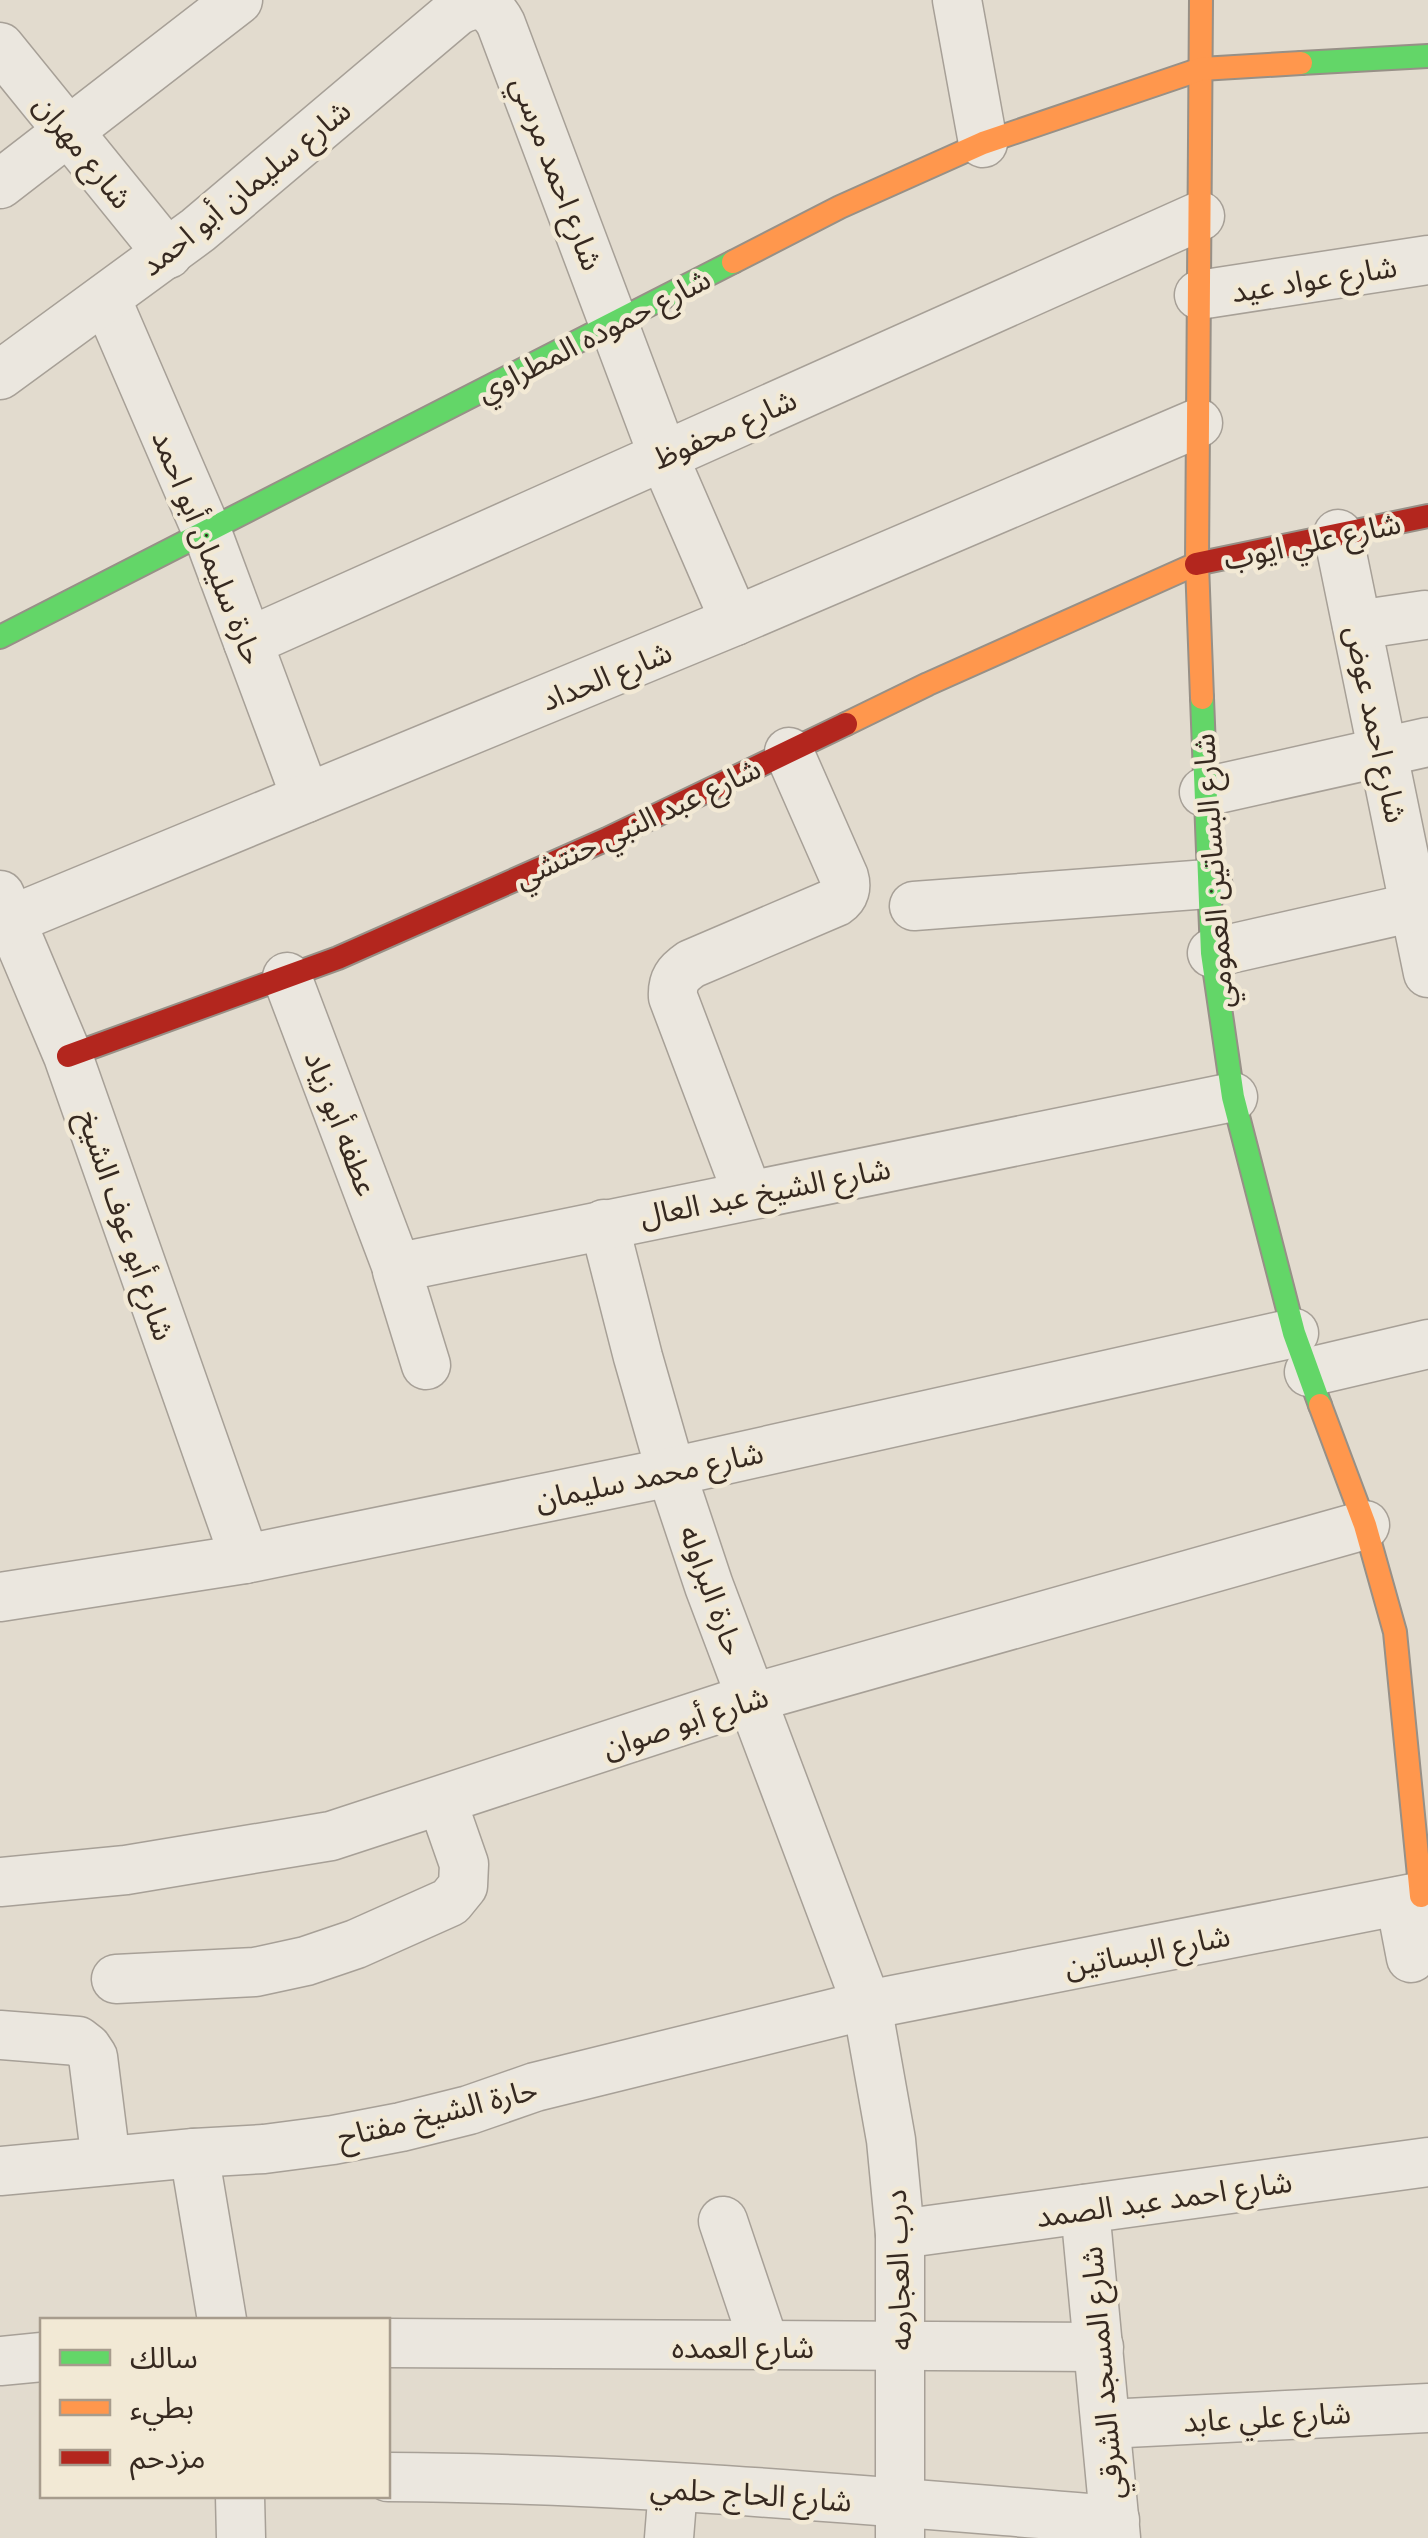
<svg xmlns="http://www.w3.org/2000/svg" width="1428" height="2538" font-family="'Noto Serif','Noto Sans Arabic',serif">
<style>
.lines{fill:none;stroke-linecap:round;stroke-linejoin:round}
.street-casing{stroke:#a7a097;stroke-width:51}
.fast-casing{stroke:#979087;stroke-width:26}
.slow-casing{stroke:#979087;stroke-width:26}
.jam-casing{stroke:#979087;stroke-width:26}
.street{stroke:#ebe7df;stroke-width:48}
.fast{stroke:#63d668;stroke-width:22}
.slow{stroke:#ff974d;stroke-width:22}
.jam{stroke:#b3261e;stroke-width:22}
.labels{text-anchor:middle;dominant-baseline:central;stroke-width:9;stroke-linejoin:round;paint-order:stroke}
.street-label{font-size:30px;fill:#362920;stroke:#f2e9d5}
</style>
<rect width="100%" height="100%" fill="#e2dbce"/>
<g class="lines">
<defs>
<g id="street">
<polyline points="957,0 983,143"/>
<polyline points="0,47 168,254"/>
<polyline points="0,184 238,0"/>
<polyline points="1199,295 1428,260"/>
<polyline points="106,298 207,532 306,798"/>
<path d="M0,375l198,-145 258,-218c19,-12 35,-8 45,12l162,431 72,166"/>
<polyline points="1338,534 1428,973"/>
<polyline points="1357,625 1425,615"/>
<polyline points="248,642 1200,216"/>
<polyline points="1204,792 1428,742"/>
<polyline points="0,895 68,1056 245,1559"/>
<polyline points="914,906 1208,884"/>
<polyline points="11,920 735,621 1198,423"/>
<polyline points="1212,953 1428,904"/>
<polyline points="287,977 397,1268"/>
<path d="M748,1195l-75,-198c-1,-17 5,-24 18,-33l145,-62c9,-6 11,-15 8,-25l-55,-125"/>
<polyline points="604,1224 638,1357 671,1472 709,1586 867,2005 891,2140 900,2234 900,2538"/>
<polyline points="426,1365 397,1271 400,1267 1233,1097"/>
<polyline points="1309,1372 1428,1344"/>
<polyline points="0,1597 245,1559 671,1472 1294,1333"/>
<polyline points="0,1882 126,1870 331,1836 752,1698 1365,1525"/>
<polyline points="1400,1901 1411,1958"/>
<polyline points="116,1979 255,1972 306,1961 356,1944 450,1902 463,1886 464,1864 442,1801"/>
<polyline points="0,2035 78,2041 87,2048 93,2057 106,2161"/>
<polyline points="194,2153 222,2320"/>
<polyline points="0,2171 194,2153 264,2149 333,2140 401,2127 469,2110 535,2087 867,2005 1428,1895"/>
<polyline points="1085,2209 1116,2538"/>
<polyline points="723,2221 765,2346"/>
<polyline points="900,2234 1428,2162"/>
<polyline points="388,2343 1099,2347"/>
<polyline points="0,2361 42,2357"/>
<polyline points="1106,2424 1428,2408"/>
<path d="M388,2477c242,1 485,24 727,43"/>
<polyline points="240,2496 241,2538"/>
<polyline points="669,2538 673,2488"/>
</g>
<g id="fast">
<polyline points="1301,63 1428,56"/>
<polyline points="0,637 733,262"/>
<polyline points="1202,698 1212,953 1233,1097 1294,1333 1320,1405"/>
</g>
<g id="slow">
<polyline points="1201,0 1197,564 1202,698"/>
<polyline points="733,262 840,207 983,143 1201,69 1301,63"/>
<polyline points="846,724 928,684 1196,564"/>
<polyline points="1320,1405 1365,1525 1395,1632 1421,1896"/>
</g>
<g id="jam">
<polyline points="1196,564 1428,516"/>
<polyline points="68,1056 338,958 607,839 846,724"/>
</g>
</defs>
<use href="#street" class="street-casing"/>
<use href="#fast" class="fast-casing"/>
<use href="#slow" class="slow-casing"/>
<use href="#jam" class="jam-casing"/>
<use href="#street" class="street"/>
<use href="#fast" class="fast"/>
<use href="#slow" class="slow"/>
<use href="#jam" class="jam"/>
</g>
<g class="labels">
<g class="street-label">
<text transform="translate(84 151) rotate(51)">شارع مهران</text>
<text transform="translate(558 173) rotate(69)">شارع احمد مرسي</text>
<text transform="translate(245 187) rotate(-39)">شارع سليمان أبو احمد</text>
<text transform="translate(1314 278) rotate(-9)">شارع عواد عيد</text>
<text transform="translate(593 334) rotate(-27)">شارع حموده المطراوي</text>
<text transform="translate(724 428) rotate(-24)">شارع محفوظ</text>
<text transform="translate(1312 540) rotate(-12)">شارع علي ايوب</text>
<text transform="translate(209 547) rotate(68)">حارة سليمان أبو احمد</text>
<text transform="translate(606 675) rotate(-22)">شارع الحداد</text>
<text transform="translate(1377 724) rotate(78)">شارع احمد عوض</text>
<text transform="translate(637 822) rotate(-25)">شارع عبد النبي حنتشي</text>
<text transform="translate(1212 871) rotate(-94)">شارع البساتين العمومي</text>
<text transform="translate(342 1123) rotate(69)">عطفه أبو زياد</text>
<text transform="translate(765 1191) rotate(-11)">شارع الشيخ عبد العال</text>
<text transform="translate(127 1225) rotate(71)">شارع أبو عوف الشيخ</text>
<text transform="translate(649 1475) rotate(-12)">شارع محمد سليمان</text>
<text transform="translate(713 1590) rotate(70)">حارة البراوله</text>
<text transform="translate(685 1721) rotate(-18)">شارع أبو صوان</text>
<text transform="translate(1147 1950) rotate(-11)">شارع البساتين</text>
<text transform="translate(437 2112) rotate(-14)">حارة الشيخ مفتاح</text>
<text transform="translate(1164 2198) rotate(-8)">شارع احمد عبد الصمد</text>
<text transform="translate(897 2270) rotate(-92)">درب العجارمه</text>
<text x="743" y="2346">شارع العمده</text>
<text transform="translate(1101 2373) rotate(-95)">شارع المسجد الشرقي</text>
<text transform="translate(1267 2416) rotate(-3)">شارع علي عابد</text>
<text transform="translate(751 2493) rotate(4)">شارع الحاج حلمي</text>
</g>
</g>
<rect x="40" y="2318" width="350" height="180" fill="#f2e9d5" stroke="#a79c8d" stroke-width="2.5"/>
<rect x="60" y="2350" width="50" height="15" fill="#63d668" stroke="#a79c8d" stroke-width="2.5"/>
<text x="130" y="2368" font-size="30" fill="#362920">سالك</text>
<rect x="60" y="2400" width="50" height="15" fill="#ff974d" stroke="#a79c8d" stroke-width="2.5"/>
<text x="130" y="2418" font-size="30" fill="#362920">بطيء</text>
<rect x="60" y="2450" width="50" height="15" fill="#b3261e" stroke="#a79c8d" stroke-width="2.5"/>
<text x="130" y="2468" font-size="30" fill="#362920">مزدحم</text>
</svg>
